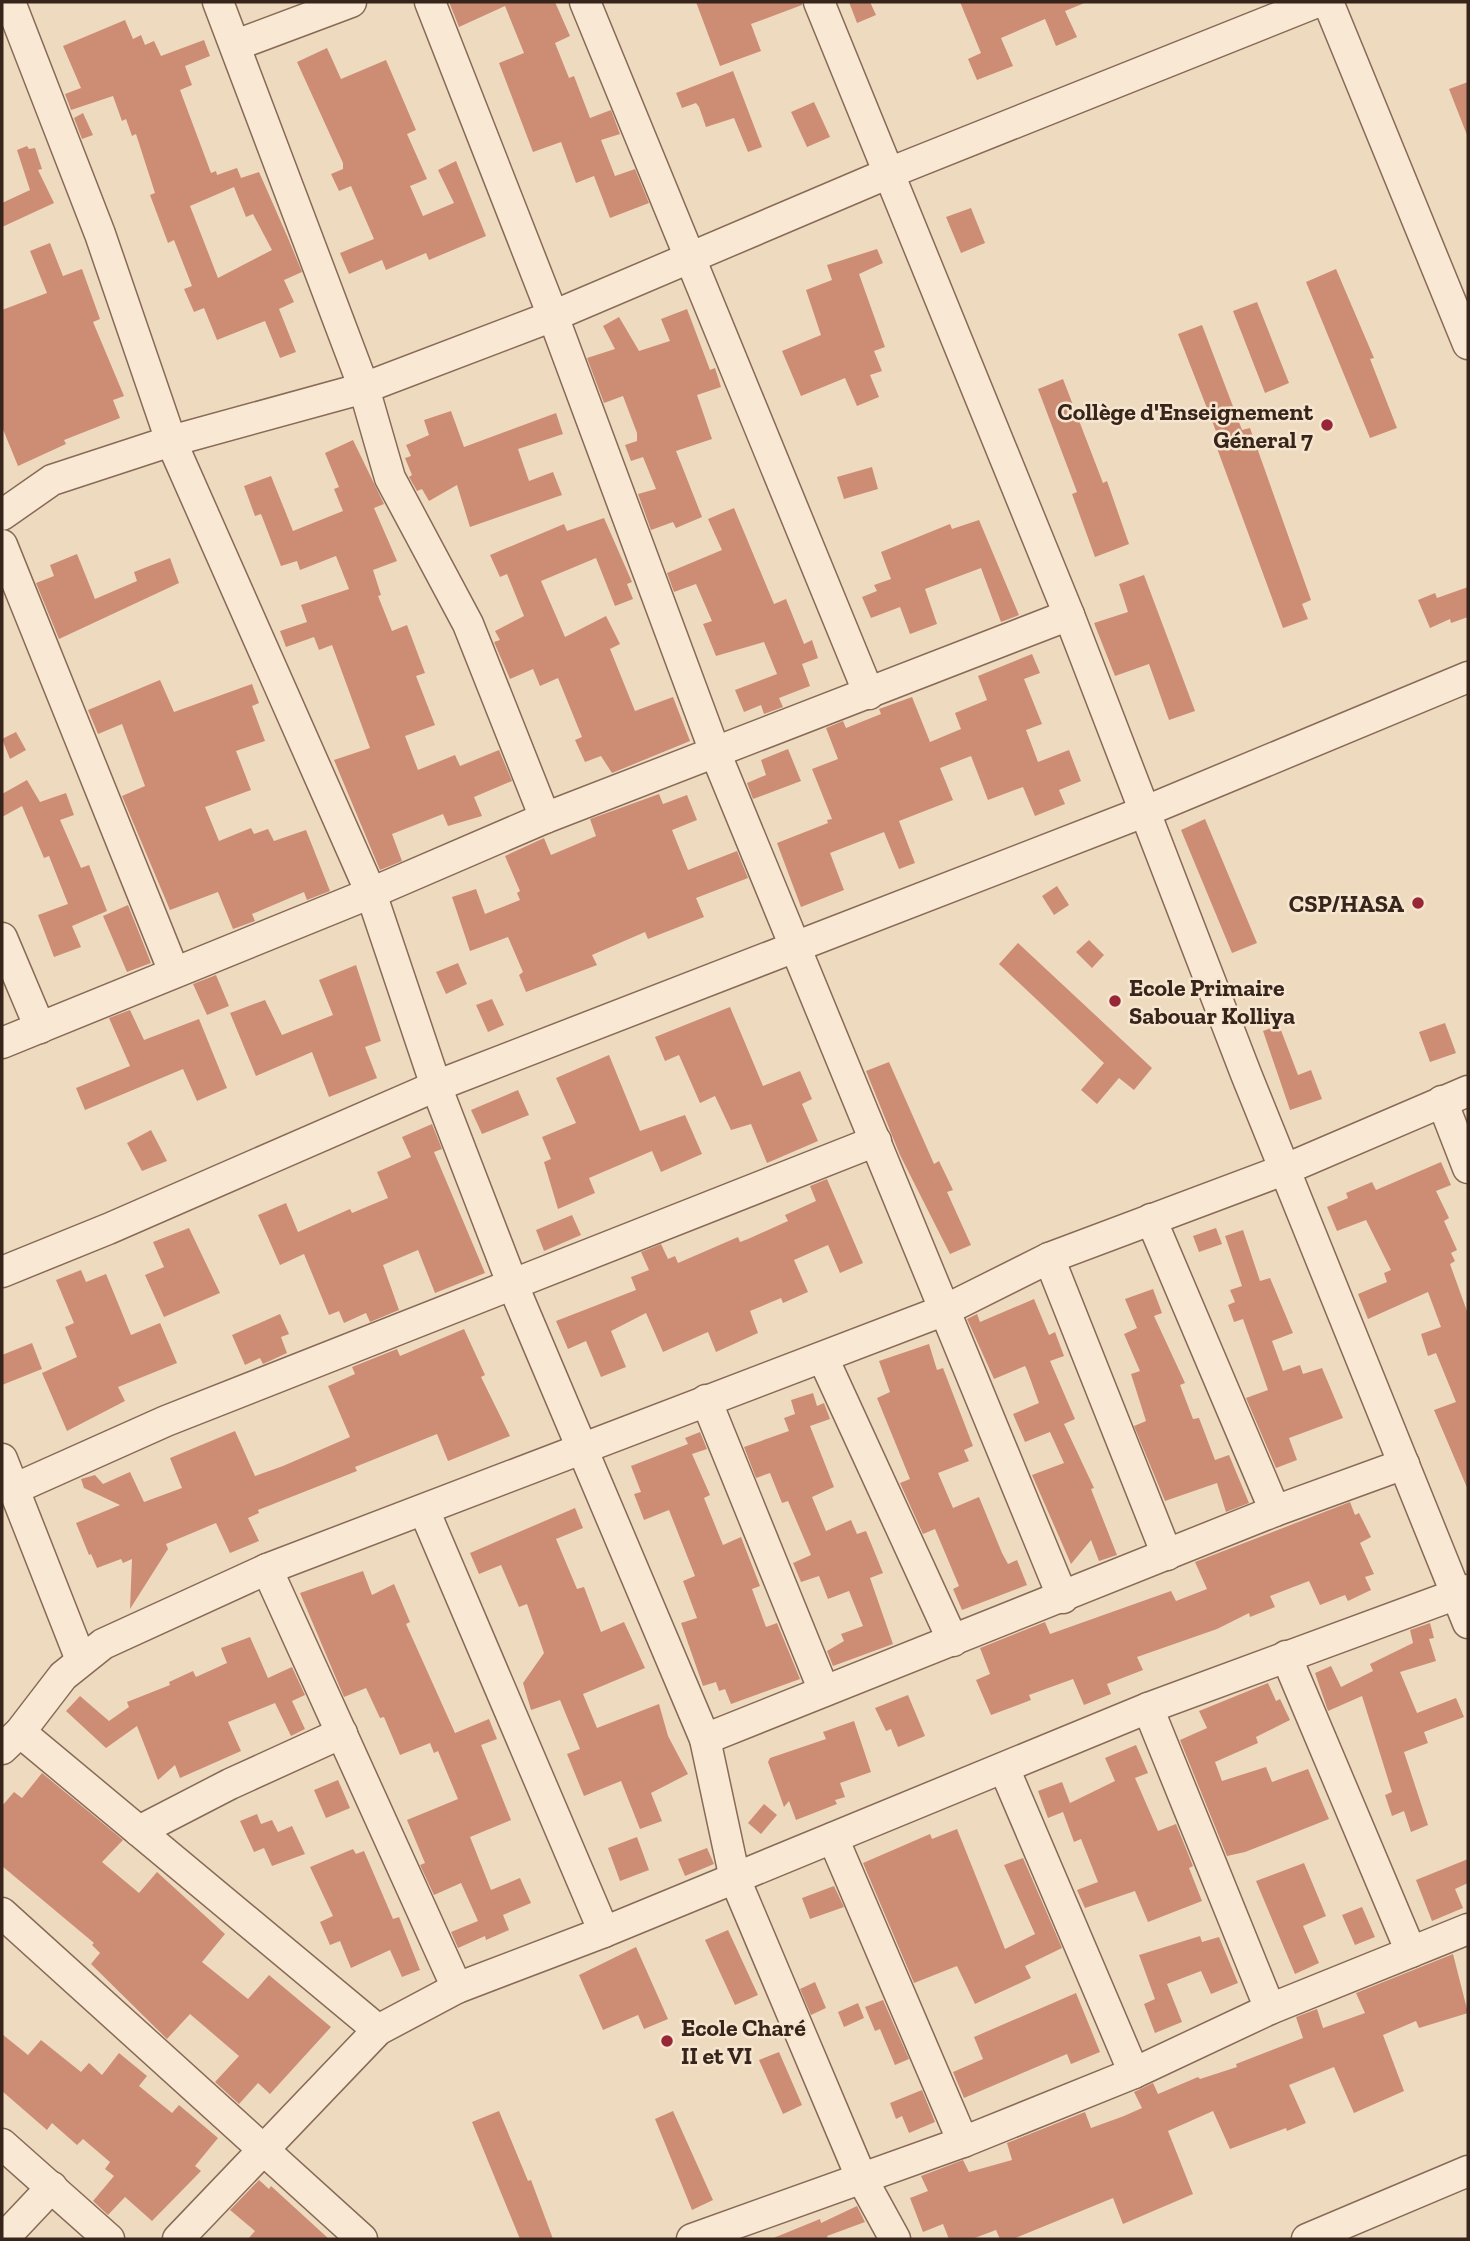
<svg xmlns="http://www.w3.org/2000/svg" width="1470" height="2241" font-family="'Zilla Slab',serif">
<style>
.building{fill:#cd8d74;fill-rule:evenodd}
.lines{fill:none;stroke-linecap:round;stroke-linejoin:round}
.minor-casing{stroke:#876a57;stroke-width:33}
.minor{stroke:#f9e8d3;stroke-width:30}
.poi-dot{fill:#972636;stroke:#f6e5cf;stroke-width:2.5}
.labels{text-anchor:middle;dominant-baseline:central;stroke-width:5;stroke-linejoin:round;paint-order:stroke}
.poi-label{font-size:24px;font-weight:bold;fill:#37251c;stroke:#f6e5cf;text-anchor:end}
</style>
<rect width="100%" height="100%" fill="#eedabf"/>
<g class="building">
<polygon points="449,2 555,2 570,36 555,43 569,78 574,76 590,118 611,110 620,134 601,140 615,176 635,169 649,203 610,218 594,176 576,183 561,142 533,152 499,63 524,53 505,6 459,27"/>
<polygon points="696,2 802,2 802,5 751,24 761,51 720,66"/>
<polygon points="849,2 870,2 876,15 857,23"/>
<polygon points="960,2 1087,2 1065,11 1077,37 1056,46 1045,19 1001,38 1013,66 977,80 968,59 981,53"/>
<path d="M125,20l8,19 8,-4 4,10 9,-4 7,15 43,-16 6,16 -25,10 7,19 -12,5 31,83 5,-2 1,4 20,-7 4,10 18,-6 29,66 14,34 -18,8 10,22 -15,7 17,43 -16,6 -15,-37 -48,19 -13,-32 -10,4 -10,-23 8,-3 -18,-46 -6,3 -18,-48 5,-2 -19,-59 -4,2 -6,-17 -4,2 -9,-25 -42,14 -6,-16 16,-6 -18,-42zM234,187l12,30 7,-3 19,36 -54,28 -28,-72z"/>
<polygon points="327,48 341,79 386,60 416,130 407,134 427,179 410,186 423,216 454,203 438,170 456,161 486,236 429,260 426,253 386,270 382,260 349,274 340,253 374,239 351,186 339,191 331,174 343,169 343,163 297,62"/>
<polygon points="733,71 762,147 748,152 734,118 706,127 699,107 696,103 682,108 676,93"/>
<polygon points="1468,82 1468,134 1467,135 1449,89"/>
<polygon points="814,102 830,137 807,147 791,112"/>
<polygon points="83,113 93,135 82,139 74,118"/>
<polygon points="27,146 29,149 35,148 42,169 38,170 54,203 2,227 2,203 30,190 17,150"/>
<polygon points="971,208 985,243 961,253 946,217"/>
<polygon points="50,243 63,276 82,269 100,319 93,322 124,396 113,400 120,418 64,440 66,444 18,466 2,427 2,310 47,293 30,251"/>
<polygon points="877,249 883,263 859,274 885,347 874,351 882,371 870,375 879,397 857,406 845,378 801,396 782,351 821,335 806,290 832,280 827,265"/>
<polygon points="1336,269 1374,358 1370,359 1397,428 1370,438 1306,282"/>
<polygon points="1257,302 1289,383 1265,393 1233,311"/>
<polygon points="687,309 710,370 715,368 721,387 697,395 712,439 676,451 702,517 676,528 673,522 651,530 638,494 656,489 643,457 631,461 625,445 637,441 637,433 623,396 604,403 587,358 615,349 603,326 619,317 639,351 670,341 661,319"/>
<polygon points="1202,325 1242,430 1250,428 1311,600 1302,604 1308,619 1283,628 1214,440 1219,439 1178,334"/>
<polygon points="1063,379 1103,483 1107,481 1129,544 1095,557 1072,494 1077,492 1038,389"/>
<polygon points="451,411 464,447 556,413 563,434 518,449 529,481 553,472 562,495 470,527 457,485 429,501 422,489 417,491 409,477 412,475 405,458 411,456 406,445 429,435 424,420"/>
<polygon points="353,440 384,504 374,508 397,561 373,570 381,595 378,596 392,631 407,625 425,673 416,676 435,725 405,736 418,770 455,755 460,766 499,750 512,781 474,797 482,816 448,826 443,814 392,834 402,861 380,870 334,760 370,748 332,645 319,650 314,637 286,647 280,631 307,622 301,605 349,589 336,556 300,570 297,561 281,566 261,514 255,516 244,486 271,476 293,531 343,511 334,489 339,487 325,453"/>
<polygon points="872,467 878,489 844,499 837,477"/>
<polygon points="734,508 774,604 786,599 804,644 812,640 818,658 802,664 810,686 779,698 783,707 764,714 761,705 744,712 735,690 777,674 764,642 716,656 703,624 712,621 696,584 674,592 667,573 722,550 708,519"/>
<polygon points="604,518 632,582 627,584 633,599 615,606 596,558 541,581 565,637 606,616 620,644 610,649 635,711 673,697 690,741 612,773 601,756 585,762 575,740 582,737 558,678 540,686 533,669 510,679 494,642 500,640 495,631 524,616 507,574 500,577 490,555 564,524 567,531"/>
<polygon points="979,520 1019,615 1001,622 981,568 925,589 937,624 910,634 900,607 871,618 862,597 877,591 874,585 891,579 881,552 950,524 952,529"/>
<polygon points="77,554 95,599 137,581 134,572 170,558 179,583 59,639 36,583 54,576 50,565"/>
<polygon points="1144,575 1195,711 1169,720 1149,664 1115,676 1094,623 1128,612 1119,584"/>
<polygon points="1468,587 1468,617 1451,623 1450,619 1430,628 1418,600 1435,593 1437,598"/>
<polygon points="1032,654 1040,673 1024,679 1042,724 1026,730 1038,762 1069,750 1081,781 1059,790 1065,804 1035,816 1023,787 988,800 971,756 940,768 953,800 899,821 915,863 899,869 884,832 830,853 844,890 801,907 777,843 828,823 827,820 832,819 812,769 838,759 826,728 843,721 846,728 881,714 879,709 912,697 930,742 961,729 955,713 987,700 978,676"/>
<polygon points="160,680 174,712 252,684 259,703 252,706 265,741 236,751 251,790 205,807 219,841 251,828 254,834 268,829 274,841 306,830 330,891 307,900 304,892 252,914 255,921 233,929 218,892 170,910 122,796 145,786 122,724 98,734 88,710"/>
<polygon points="16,732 26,750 10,759 2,739"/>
<polygon points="788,749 801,781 753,799 747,783 766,775 761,760"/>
<polygon points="27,780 40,802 66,793 74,815 60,820 81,868 89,865 107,911 72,926 81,947 54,957 38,915 68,904 49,856 44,858 22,806 2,817 2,794"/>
<polygon points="659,794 663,804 687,795 697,820 672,830 688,870 737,851 748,878 696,898 704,917 648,939 645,932 592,955 597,965 526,992 519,975 523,972 508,937 470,951 452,897 476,889 485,914 520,900 517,893 520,891 505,856 544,838 551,855 596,836 590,819"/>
<polygon points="1205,819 1257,943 1232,953 1181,830"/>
<polygon points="1057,886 1069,905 1054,915 1042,896"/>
<polygon points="128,905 151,963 127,972 103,916"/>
<polygon points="1089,940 1104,955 1092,968 1076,952"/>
<polygon points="1018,943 1152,1068 1134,1090 1119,1078 1097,1104 1081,1090 1104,1063 999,964"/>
<polygon points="458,963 467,984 446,994 436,972"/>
<polygon points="356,965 381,1041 365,1047 377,1078 329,1097 312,1052 256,1076 230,1013 265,1000 282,1035 333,1015 319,980"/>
<polygon points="216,975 229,1006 207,1015 193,984"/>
<polygon points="492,999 504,1025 488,1032 476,1005"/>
<polygon points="730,1007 763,1086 800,1071 812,1099 802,1104 818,1141 767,1163 751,1124 731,1130 715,1096 700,1103 679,1055 665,1061 655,1037"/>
<polygon points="130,1010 144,1040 199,1019 227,1088 197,1101 183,1069 85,1110 76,1088 130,1066 109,1018"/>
<polygon points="1445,1023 1456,1053 1430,1062 1419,1032"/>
<polygon points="1279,1025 1298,1075 1311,1070 1322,1099 1290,1110 1263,1031"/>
<polygon points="609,1055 640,1131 685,1115 702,1154 661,1172 652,1151 589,1178 595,1193 558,1209 544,1162 551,1159 542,1137 576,1123 556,1078"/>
<polygon points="889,1062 934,1164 939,1161 953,1190 947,1192 971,1245 950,1254 900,1155 866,1071"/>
<polygon points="518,1090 529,1115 482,1134 471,1110"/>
<polygon points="432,1124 442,1149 434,1152 485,1273 435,1293 418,1250 383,1265 399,1310 370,1322 366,1313 344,1323 339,1311 329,1315 304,1254 280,1265 258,1215 286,1203 298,1232 350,1209 352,1213 388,1198 377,1172 411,1157 402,1137"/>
<polygon points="151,1130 167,1161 142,1171 127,1143"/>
<polygon points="1441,1162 1451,1185 1436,1191 1449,1218 1444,1221 1457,1250 1451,1253 1455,1261 1450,1264 1468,1314 1468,1490 1434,1410 1456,1402 1436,1353 1428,1356 1421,1334 1441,1327 1428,1292 1368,1319 1358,1294 1387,1282 1384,1273 1391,1270 1366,1220 1337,1231 1327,1207 1348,1198 1346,1193 1372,1182 1376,1190"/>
<polygon points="827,1179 863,1263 840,1273 828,1245 794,1260 808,1292 783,1303 781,1298 750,1311 758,1333 716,1352 708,1332 663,1352 646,1313 611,1331 626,1367 601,1377 586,1341 568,1349 556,1321 636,1290 631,1277 649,1270 641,1252 661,1244 668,1259 675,1256 678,1263 738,1237 740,1242 748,1239 788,1221 785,1215 816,1201 810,1186"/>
<polygon points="572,1215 581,1235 544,1251 536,1230"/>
<polygon points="189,1228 220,1293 164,1317 145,1275 164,1267 153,1242"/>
<polygon points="1216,1228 1222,1244 1199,1252 1193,1236"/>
<polygon points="1243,1230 1260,1281 1270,1278 1293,1333 1272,1341 1283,1371 1300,1365 1303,1374 1322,1368 1343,1418 1289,1438 1297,1460 1276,1468 1246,1398 1268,1390 1243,1319 1234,1322 1228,1305 1235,1302 1230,1290 1242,1286 1225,1236"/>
<polygon points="81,1270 86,1282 106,1274 131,1335 160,1323 177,1363 118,1387 125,1401 67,1431 42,1373 77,1357 65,1327 74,1323 56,1280"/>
<polygon points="1153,1289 1162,1313 1154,1316 1185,1383 1180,1385 1193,1419 1199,1418 1215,1460 1229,1455 1249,1503 1226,1512 1217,1483 1165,1501 1134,1426 1146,1421 1131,1374 1140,1371 1124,1334 1137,1328 1125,1299"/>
<polygon points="1034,1299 1049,1335 1055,1332 1064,1356 1050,1361 1075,1419 1064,1424 1094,1488 1091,1489 1117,1555 1099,1561 1091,1540 1071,1564 1032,1475 1064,1463 1050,1432 1025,1442 1013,1414 1039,1403 1027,1370 1025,1366 994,1379 967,1319 977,1314 980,1322"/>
<polygon points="280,1314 289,1334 281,1337 287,1353 263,1364 260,1358 245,1365 232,1335"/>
<polygon points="464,1329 485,1375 481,1377 510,1436 448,1461 437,1434 355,1467 357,1471 258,1510 259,1513 248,1518 259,1541 230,1553 216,1523 166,1544 168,1549 130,1609 132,1559 123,1563 121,1559 97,1568 91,1554 89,1555 76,1523 120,1505 84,1488 81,1479 95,1475 103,1484 130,1472 144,1502 182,1488 170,1458 235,1431 255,1476 283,1466 350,1437 328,1386 355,1374 352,1367 397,1349 400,1356"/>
<polygon points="32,1343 42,1369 2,1385 2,1355"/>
<polygon points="929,1344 937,1370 943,1368 973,1446 964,1450 969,1461 938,1473 953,1508 979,1497 1002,1553 1008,1564 1017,1560 1027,1585 962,1610 953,1589 959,1586 935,1529 923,1534 900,1483 910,1479 877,1398 890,1392 879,1361"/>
<polygon points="813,1393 817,1406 824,1403 830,1419 810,1426 834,1487 812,1497 826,1531 851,1520 857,1534 866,1531 883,1573 870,1578 893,1644 833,1666 827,1651 844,1641 841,1634 863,1626 849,1591 828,1599 819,1576 801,1582 793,1563 811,1555 788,1501 782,1503 770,1473 756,1478 744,1447 789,1431 784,1418 795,1414 791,1400"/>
<polygon points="700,1432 707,1449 692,1454 710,1495 704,1498 723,1545 741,1537 760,1586 752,1589 766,1627 777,1623 800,1679 731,1704 725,1689 719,1691 716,1682 703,1686 681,1623 697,1618 683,1581 695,1576 669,1510 644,1520 634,1494 641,1492 631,1466 688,1444 685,1438"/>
<polygon points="1350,1502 1355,1515 1359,1513 1371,1537 1360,1543 1374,1574 1365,1577 1371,1590 1348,1601 1345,1595 1320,1605 1309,1581 1270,1596 1275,1607 1250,1617 1249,1613 1217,1629 1137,1657 1143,1670 1107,1684 1111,1694 1084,1705 1073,1679 1029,1695 1031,1700 991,1715 976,1680 990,1674 980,1648 1045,1622 1050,1634 1171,1591 1176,1601 1207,1589 1195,1562"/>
<polygon points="575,1508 583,1528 556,1539 577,1589 584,1587 601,1632 624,1622 645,1668 583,1694 597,1728 659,1704 668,1736 688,1774 651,1793 662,1821 640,1829 621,1781 584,1796 567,1754 580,1749 560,1700 531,1710 523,1683 544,1653 527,1604 519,1607 501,1565 479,1574 470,1553"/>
<polygon points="363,1571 372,1595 394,1584 410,1622 406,1624 455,1733 489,1719 497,1739 481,1745 511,1820 470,1837 491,1890 520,1878 531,1903 503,1915 509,1930 486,1940 485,1936 458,1948 451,1932 478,1921 461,1883 434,1895 420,1865 425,1863 407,1820 458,1799 438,1751 434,1753 430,1743 400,1755 384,1717 380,1718 366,1688 344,1697 300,1593"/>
<polygon points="1430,1623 1434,1638 1429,1639 1436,1661 1400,1672 1417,1713 1456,1698 1464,1717 1424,1732 1428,1743 1404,1752 1428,1825 1411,1832 1404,1811 1392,1816 1385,1795 1392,1792 1362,1696 1328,1711 1315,1673 1331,1666 1341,1687 1373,1671 1370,1664 1413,1643 1410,1630"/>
<polygon points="250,1637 268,1678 292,1667 305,1695 292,1701 305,1729 291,1736 275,1703 228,1722 241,1751 180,1778 175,1765 158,1780 137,1726 106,1748 66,1711 80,1696 109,1721 129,1707 127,1702 170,1685 169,1682 193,1671 196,1677 227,1663 221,1648"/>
<polygon points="1268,1683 1276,1701 1280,1699 1290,1720 1256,1737 1258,1743 1215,1762 1222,1781 1266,1767 1272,1782 1308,1769 1329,1819 1245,1852 1227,1856 1180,1740 1207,1728 1199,1711"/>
<polygon points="908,1695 925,1736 898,1747 891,1729 886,1731 875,1708"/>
<polygon points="854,1721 871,1772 840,1783 845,1797 835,1800 837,1804 796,1820 789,1801 784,1807 768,1762 770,1758 826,1739 823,1732"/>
<polygon points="1136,1745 1148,1773 1135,1778 1158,1831 1176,1824 1193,1866 1189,1868 1202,1901 1148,1922 1135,1891 1085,1908 1077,1890 1098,1882 1081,1839 1074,1842 1063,1812 1048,1818 1038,1791 1062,1782 1070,1803 1115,1781 1105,1758"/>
<polygon points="42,1773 123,1840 102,1862 139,1893 157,1872 225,1934 202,1962 248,1999 269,1975 331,2027 270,2094 258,2083 239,2104 215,2082 239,2056 190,2014 167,2039 91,1964 100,1953 92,1945 94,1943 2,1866 2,1806 14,1792 22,1798"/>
<polygon points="338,1780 350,1808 326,1818 314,1790"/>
<polygon points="764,1804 777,1815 761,1834 748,1823"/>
<polygon points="257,1814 261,1824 272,1820 278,1832 292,1826 305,1854 272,1866 264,1848 254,1852 240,1821"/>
<polygon points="957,1829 1005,1949 1035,1934 1004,1865 1023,1858 1062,1948 1025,1966 1031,1978 975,2004 957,1966 914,1983 863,1863 930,1834 932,1839"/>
<polygon points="637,1837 649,1870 620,1881 608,1848"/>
<polygon points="707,1848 714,1864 685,1876 678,1859"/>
<polygon points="353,1849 356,1854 364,1851 393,1919 399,1917 420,1970 402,1977 390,1950 351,1968 340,1941 330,1945 320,1922 333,1916 310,1867"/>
<polygon points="1468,1859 1468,1883 1455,1889 1463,1908 1432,1921 1416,1880"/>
<polygon points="1304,1863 1326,1916 1303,1926 1319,1963 1295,1974 1256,1881"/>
<polygon points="834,1886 844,1907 810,1919 802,1898"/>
<polygon points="1362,1907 1375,1937 1355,1945 1342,1915"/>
<polygon points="728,1930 758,1995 735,2005 705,1940"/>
<polygon points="1200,1936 1202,1942 1219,1937 1238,1983 1211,1994 1201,1971 1167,1984 1182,2022 1155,2033 1144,2004 1155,1999 1139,1955"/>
<polygon points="636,1947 668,2019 644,2029 638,2015 603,2030 579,1975"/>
<polygon points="1453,1954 1468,2013 1419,2028 1416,2021 1383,2035 1404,2091 1354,2113 1334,2067 1289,2085 1306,2123 1287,2131 1286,2128 1230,2149 1213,2111 1168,2131 1193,2194 1123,2224 1113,2198 1013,2239 1000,2239 996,2230 972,2239 949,2239 943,2224 923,2232 910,2198 928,2191 921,2176 963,2160 969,2172 1012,2160 1007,2143 1085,2112 1091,2128 1124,2116 1142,2108 1134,2092 1153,2083 1158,2094 1198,2077 1200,2079 1237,2067 1236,2064 1303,2038 1296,2017 1317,2009 1323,2028 1365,2013 1356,1993"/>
<polygon points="815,1982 826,2008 811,2015 800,1989"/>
<polygon points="1076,1993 1100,2052 1071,2064 1067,2054 964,2098 953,2072 983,2059 974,2037"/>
<polygon points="883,2000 909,2059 895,2065 880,2029 875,2031 865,2007"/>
<polygon points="858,2003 864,2018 844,2027 838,2012"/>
<polygon points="2,2034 28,2055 41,2040 81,2072 89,2063 102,2075 119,2053 147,2076 139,2086 172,2113 179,2105 218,2138 195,2166 201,2171 152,2221 125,2197 108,2215 93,2201 114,2176 105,2169 110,2162 83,2139 77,2145 52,2123 47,2130 2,2091"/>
<polygon points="779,2052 802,2105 783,2114 759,2060"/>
<polygon points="922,2090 935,2122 909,2133 902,2116 896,2119 890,2103"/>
<polygon points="499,2111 528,2181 531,2180 553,2239 520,2239 472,2122"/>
<polygon points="673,2111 713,2200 692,2210 655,2119"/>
<polygon points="259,2180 269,2189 271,2186 329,2239 248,2239 255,2231 230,2210"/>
<polygon points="857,2206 865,2222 827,2236 828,2239 771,2239 820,2219 821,2223"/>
</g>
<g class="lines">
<defs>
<g id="minor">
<polyline points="10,2 100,234 171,441 371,893 436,1086 512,1283 705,1739 735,1879 861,2177 895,2239"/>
<polyline points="218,2 364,388 390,478 468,624 545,818"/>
<polyline points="430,2 553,316 715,752 1063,1598"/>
<polyline points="585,2 869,694"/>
<polyline points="819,2 1069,615 1246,1074 1468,1623"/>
<polyline points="1328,2 1468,344"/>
<polyline points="236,45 351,2"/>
<polyline points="2,515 52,480 171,441 364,388 553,316 889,173 1317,2"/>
<polyline points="2,545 174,972"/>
<polyline points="2,938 40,1028"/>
<polyline points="2,1043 371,893 545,818 1069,615"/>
<polyline points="1442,1101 1468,1168"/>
<polyline points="1151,1219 1275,1511"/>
<polyline points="1049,1258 1167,1555"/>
<polyline points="2,1272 108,1229 436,1086 1146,811 1468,677"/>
<polyline points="823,1358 953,1641"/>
<polyline points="706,1400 824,1691"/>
<polyline points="2,1459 81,1660"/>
<polyline points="14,1489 166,1421 876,1141"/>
<polyline points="424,1510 604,1932"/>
<polyline points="267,1569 457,1988"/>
<polyline points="1286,1656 1411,1952"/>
<polyline points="1148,1708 1270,2009"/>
<polyline points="20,1732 378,2030"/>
<polyline points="705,1739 1275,1511 1404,1464"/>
<polyline points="2,1749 20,1732 63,1676 103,1644 267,1569 945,1310 1049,1258 1286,1169 1468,1091"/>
<polyline points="1004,1768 1134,2073"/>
<polyline points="139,1831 230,1784 342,1733"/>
<polyline points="833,1838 963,2142"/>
<polyline points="2,1913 362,2239"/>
<polyline points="2,2144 109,2239"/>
<polyline points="3,2239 52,2187"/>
<polyline points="178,2239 378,2030 457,1988 604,1932 1148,1708 1468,1590"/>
<polyline points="692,2239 963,2142 1134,2073 1270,2009 1468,1929"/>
<polyline points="1307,2239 1468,2171"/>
</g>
</defs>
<use href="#minor" class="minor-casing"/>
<use href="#minor" class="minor"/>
</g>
<g class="poi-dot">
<circle cx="1327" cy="425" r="7"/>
<circle cx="1418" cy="903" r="7"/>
<circle cx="1115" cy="1001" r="7"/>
<circle cx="667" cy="2041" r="7"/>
</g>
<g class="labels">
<g class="poi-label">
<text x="1313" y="411">Collège d'Enseignement<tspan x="1313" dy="28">Géneral 7</tspan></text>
<text x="1404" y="903">CSP/HASA</text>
<text x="1129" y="987" text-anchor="start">Ecole Primaire<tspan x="1129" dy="28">Sabouar Kolliya</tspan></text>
<text x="681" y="2027" text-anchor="start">Ecole Charé<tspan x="681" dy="28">II et VI</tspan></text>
</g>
</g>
<rect width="1470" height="2241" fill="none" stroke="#37251c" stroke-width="7"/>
</svg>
